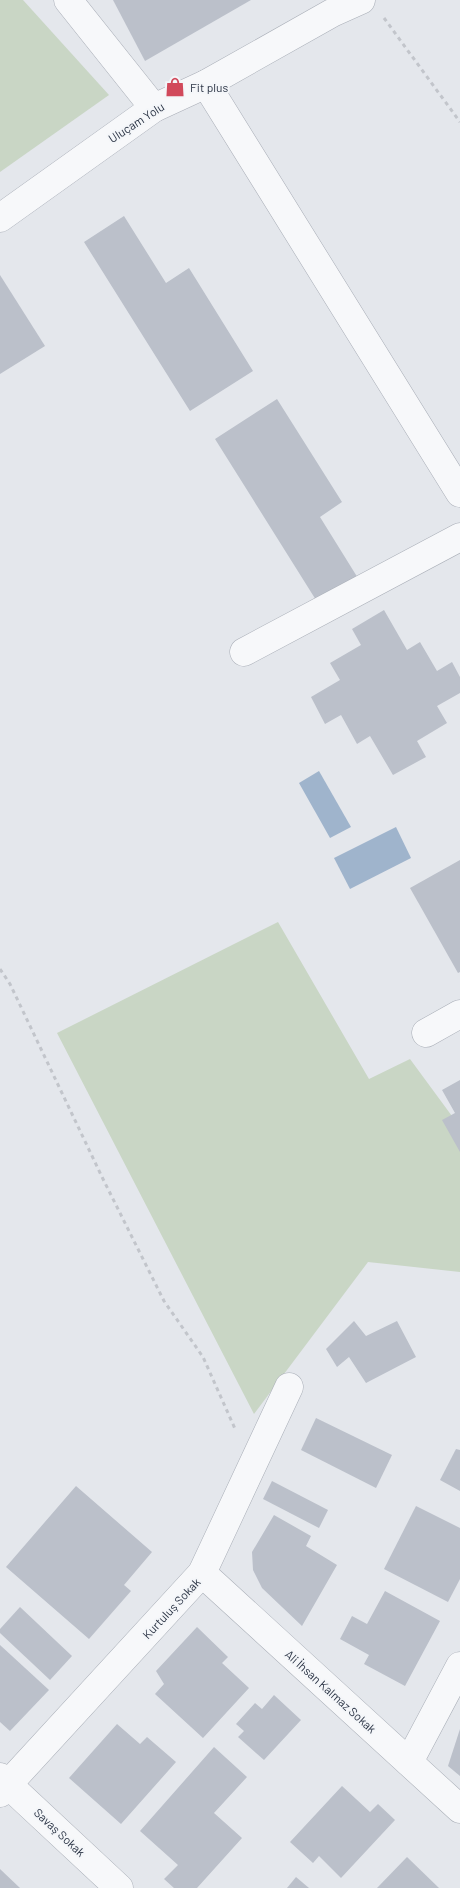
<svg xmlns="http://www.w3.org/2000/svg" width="460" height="1888" font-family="Barlow,sans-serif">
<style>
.green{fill:#c9d6c5}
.water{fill:#9fb4cc}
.building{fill:#bbc0ca}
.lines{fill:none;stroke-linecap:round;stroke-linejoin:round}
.minor-casing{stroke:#a9aeb7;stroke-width:29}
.path{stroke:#c2c5cb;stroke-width:3;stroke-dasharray:4 4;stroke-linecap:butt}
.minor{stroke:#f7f8fa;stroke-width:28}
.labels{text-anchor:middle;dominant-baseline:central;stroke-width:4;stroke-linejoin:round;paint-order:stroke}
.poi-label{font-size:12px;fill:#2b3445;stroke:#f4f6f9;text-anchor:start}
.street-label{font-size:12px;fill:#2b3445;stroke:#f4f6f9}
</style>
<rect width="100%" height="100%" fill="#e4e7ec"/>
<g class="green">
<polygon points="0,0 23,0 109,95 0,172"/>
<polygon points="278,922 369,1079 410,1059 460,1127 460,1272 368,1262 254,1414 57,1033"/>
</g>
<g class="water">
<polygon points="319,771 351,827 330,838 299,783"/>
<polygon points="396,827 411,858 350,889 334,858"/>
</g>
<g class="building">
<polygon points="113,0 251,0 145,61"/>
<polygon points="124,216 166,283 189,268 253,371 190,411 84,242"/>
<polygon points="0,275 45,346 0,374"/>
<polygon points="277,399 342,502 320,517 361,583 321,608 215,439"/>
<polygon points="384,610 407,650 420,642 437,671 452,662 460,677 460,693 437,706 447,723 417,741 426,757 393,775 370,736 357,744 341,715 325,724 311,697 340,680 330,663 361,645 352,629"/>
<polygon points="460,860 460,972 458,973 410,888"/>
<polygon points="460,1080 460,1152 442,1120 455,1113 442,1090"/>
<polygon points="354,1321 366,1336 397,1321 416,1357 366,1383 349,1357 337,1367 326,1349"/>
<polygon points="316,1418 392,1455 376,1488 301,1450"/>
<polygon points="456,1449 460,1450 460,1491 440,1480"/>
<polygon points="272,1481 328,1510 319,1528 263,1499"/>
<polygon points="76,1486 152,1552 124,1585 131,1591 89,1639 6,1567"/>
<polygon points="416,1506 460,1528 460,1579 448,1602 384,1569"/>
<polygon points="274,1515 311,1536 306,1546 337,1565 302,1626 262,1588 253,1570 252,1552"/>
<polygon points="385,1591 440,1621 405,1686 364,1664 369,1655 340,1639 352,1616 367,1624"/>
<polygon points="20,1607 72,1656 50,1680 0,1633 0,1629"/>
<polygon points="197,1627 228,1657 222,1663 249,1688 203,1738 155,1694 164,1684 156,1671"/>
<polygon points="0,1645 49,1690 10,1731 0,1722"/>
<polygon points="274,1695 301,1720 264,1760 238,1737 244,1731 236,1724 255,1703 262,1709"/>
<polygon points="117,1724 140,1744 147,1737 176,1762 121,1824 69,1778"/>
<polygon points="460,1729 460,1776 448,1766"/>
<polygon points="214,1747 247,1777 214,1813 242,1838 197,1888 174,1888 164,1879 178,1865 140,1831"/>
<polygon points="342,1786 370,1812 378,1804 395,1820 341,1878 319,1856 313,1863 290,1842"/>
<polygon points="407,1857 439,1888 377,1888"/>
<polygon points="0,1869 20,1888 0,1888"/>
<polygon points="296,1877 309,1888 287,1888"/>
</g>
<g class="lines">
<defs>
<g id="minor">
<polyline points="68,0 154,108"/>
<polyline points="206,84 460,493"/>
<polyline points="0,218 154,108 206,84 332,13 361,0"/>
<polyline points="244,652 460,537"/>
<polyline points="426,1033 460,1014"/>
<polyline points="202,1573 460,1809"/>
<polyline points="409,1762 460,1666"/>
<polyline points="0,1777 119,1888"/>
<polyline points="0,1793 202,1573 289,1387"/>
</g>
</defs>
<use href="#minor" class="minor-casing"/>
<g class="path">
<polyline points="384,18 460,122"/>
<polyline points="0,969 10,984 103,1179 164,1301 203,1357 236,1431"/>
</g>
<use href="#minor" class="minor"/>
</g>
<defs>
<symbol id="shop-bare" viewBox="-9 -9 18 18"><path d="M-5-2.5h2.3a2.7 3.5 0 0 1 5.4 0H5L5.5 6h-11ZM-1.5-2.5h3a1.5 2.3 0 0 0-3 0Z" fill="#d1495b" stroke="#f4f6f9" stroke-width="2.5" paint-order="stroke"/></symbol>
</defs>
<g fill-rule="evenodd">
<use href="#shop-bare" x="161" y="73" width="28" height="28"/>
</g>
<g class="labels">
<g class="poi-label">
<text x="190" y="87">Fit plus</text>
</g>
<g class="street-label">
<text transform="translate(136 122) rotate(-33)">Uluçam Yolu</text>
<text transform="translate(171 1608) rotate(-47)">Kurtuluş Sokak</text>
<text transform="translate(331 1691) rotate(42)">Ali İhsan Kalmaz Sokak</text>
<text transform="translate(60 1832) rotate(43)">Savaş Sokak</text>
</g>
</g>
</svg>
